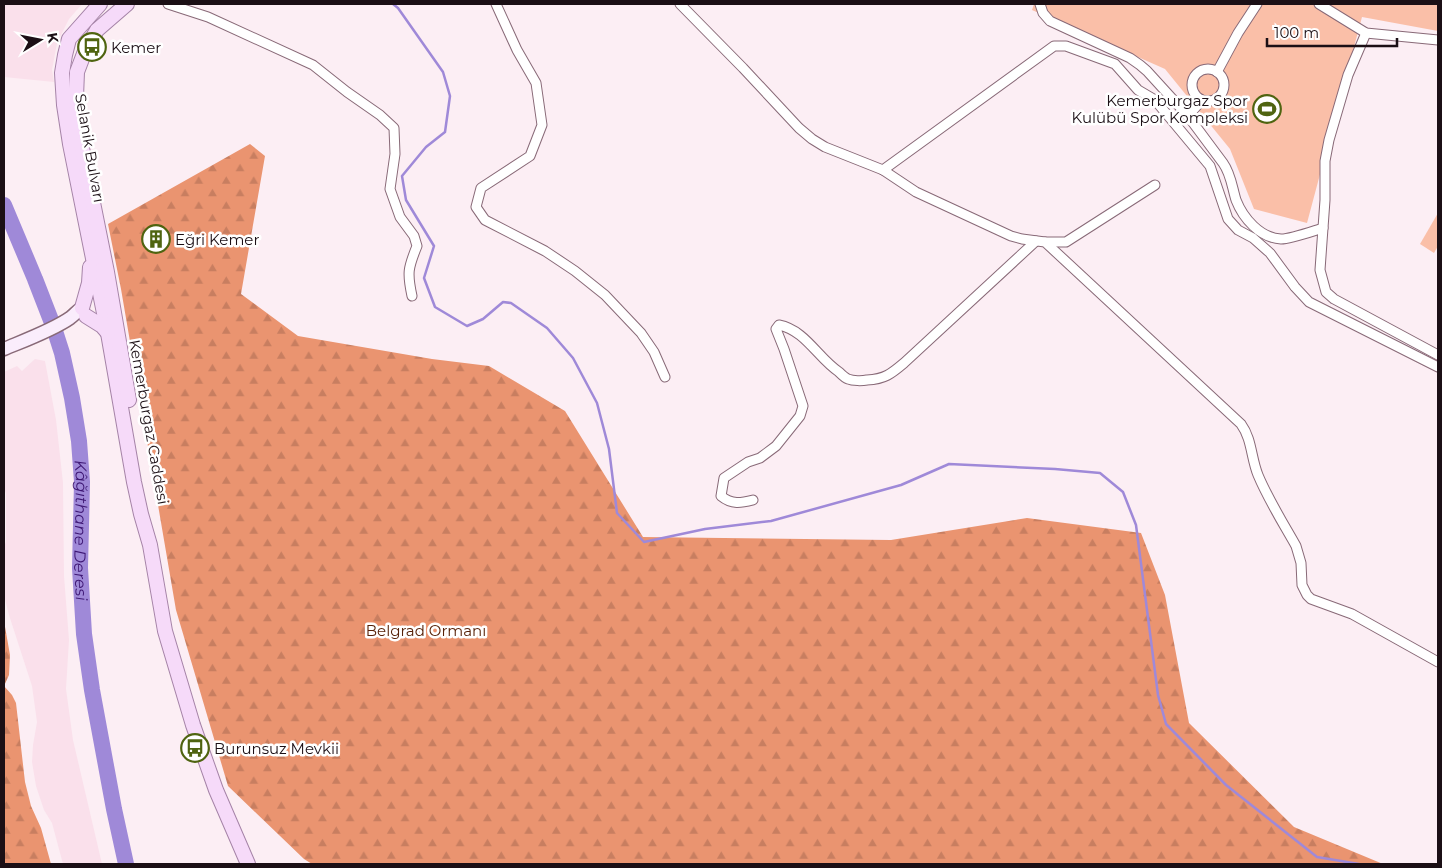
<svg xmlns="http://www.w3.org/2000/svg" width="1442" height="868" font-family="Montserrat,sans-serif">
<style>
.built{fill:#fae0eb}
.grass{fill:#fabfa8}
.forest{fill:url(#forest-firs)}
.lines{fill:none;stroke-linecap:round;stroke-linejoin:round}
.stream{stroke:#9f89d8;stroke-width:2.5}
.river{stroke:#9f89d8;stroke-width:16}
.minor-casing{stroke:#886977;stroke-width:11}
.secondary-casing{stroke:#886977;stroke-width:15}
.primary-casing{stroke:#a583a7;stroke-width:16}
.minor{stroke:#fff;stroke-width:9}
.secondary{stroke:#faedfc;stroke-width:12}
.primary{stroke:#f6daf9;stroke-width:14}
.labels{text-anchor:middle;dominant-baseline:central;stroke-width:5;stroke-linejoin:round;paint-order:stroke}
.poi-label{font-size:15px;fill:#1b0f15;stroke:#fff;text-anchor:start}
.street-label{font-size:15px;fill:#1b0f15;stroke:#fff}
.park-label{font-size:15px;fill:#572107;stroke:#fff}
.water-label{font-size:16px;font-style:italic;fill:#3d1673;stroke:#fff}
</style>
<defs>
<pattern id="forest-firs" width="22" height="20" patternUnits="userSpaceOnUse" patternTransform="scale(1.25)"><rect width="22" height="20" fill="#ea9470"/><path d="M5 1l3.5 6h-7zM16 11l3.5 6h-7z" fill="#c87e60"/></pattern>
</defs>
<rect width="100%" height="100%" fill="#fceef4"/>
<g class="built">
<polygon points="4,4 82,4 69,19 57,43 52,70 54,82 4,77"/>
<polygon points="35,359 45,361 56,420 63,483 64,576 69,640 66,689 73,740 102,864 63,864 52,823 44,810 36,786 32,762 33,745 37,722 32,686 9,615 4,595 4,546 6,542 6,493 4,489 4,372 17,366 22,371"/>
</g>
<g class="grass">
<polygon points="1034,4 1438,4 1438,31 1362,17 1307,223 1254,209 1230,149 1165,69 1032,10"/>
<polygon points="1438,213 1438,246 1434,253 1420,244"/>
</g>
<g class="forest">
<polygon points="250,144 265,156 241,294 298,336 432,359 489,366 565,411 643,537 891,540 1027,518 1141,533 1165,595 1189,723 1294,827 1383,864 312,864 304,859 228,786 176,610 121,289 108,224"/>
<polygon points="4,621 10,655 9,675 4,686 12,695 16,703 25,782 31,806 41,828 51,864 4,864"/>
</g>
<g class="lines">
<polyline class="stream" points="393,4 398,8 443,72 450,96 445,132 426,147 402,176 406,200 434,246 424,278 435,307 467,326 483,319 503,302 511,303 547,328 573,358 597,403 609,449 617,513 644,542 705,529 771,521 901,485 949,464 1055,469 1100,473 1123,492 1136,525 1158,695 1166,724 1226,785 1317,857 1359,864"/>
<path class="river" id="s1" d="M4,205l31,74 19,49 8,25 10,45 7,43 3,41 -2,86 4,66 8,56 22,119 12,55"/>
<defs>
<g id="minor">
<path d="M168,4l40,13 105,48 34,27 33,23 14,13 1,26 -5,35 10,28 14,19 3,10c-9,22 -10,27 -5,50"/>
<polyline points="496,4 517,50 536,83 542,125 530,156 481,188 476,207 485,220 545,251 575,271 605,295 641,333 654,352 665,377"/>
<path d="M680,4l63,64 56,60 13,11 13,8 58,23 33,22 95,44 11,3 23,3 196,182c11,15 10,34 17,51 10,24 25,48 38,71l5,17 1,22 5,10 4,4 41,15 86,48"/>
<path d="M1040,4l3,9 7,8 80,37 10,7 7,6 41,45 35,47c8,11 9,24 13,37 7,18 24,38 45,39 10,0 32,-8 42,-11"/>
<polyline points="1319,4 1366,33 1438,40"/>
<polyline points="1366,33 1348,75 1329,140 1325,161 1325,200 1320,270 1326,292 1334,299 1438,355"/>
<circle cx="1208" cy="85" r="16"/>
<polyline points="1217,72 1238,33 1257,4"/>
<polyline points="1188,116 1202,100"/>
<polyline points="883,170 1054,46 1066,46 1115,64 1138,90 1155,100 1210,166 1228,219 1238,230 1253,238 1270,253 1295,287 1309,302 1438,367"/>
<polyline points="1045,242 1066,242 1155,185"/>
<path d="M753,500c-12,3 -21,5 -32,-4l3,-18 24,-16 12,-4 16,-12 24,-30 3,-10 -19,-57 -8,-20 3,-4c26,5 39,33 60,47 2,2 6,6 9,7 5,2 14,2 19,1 18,-1 24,-6 37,-17l132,-122"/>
</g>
<path id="secondary" d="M4,349c19,-8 49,-19 66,-31 4,-3 7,-7 12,-10"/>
<g id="primary">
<polyline points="100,4 69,39 65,55 62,73 64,105 70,144 108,333 134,482 141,514 150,545 165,631 193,725 216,790 248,864"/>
<polyline points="127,4 97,30 85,51 77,72 76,97 78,128 107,272 129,400"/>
<polyline points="82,308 89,283 90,267"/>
<polyline points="86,316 102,326 108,333"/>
</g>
</defs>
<use href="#minor" class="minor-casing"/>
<use href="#secondary" class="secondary-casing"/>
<use href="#primary" class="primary-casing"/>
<use href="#minor" class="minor"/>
<use href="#secondary" class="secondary"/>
<use href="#primary" class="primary"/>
</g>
<defs>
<symbol id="bus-ring" viewBox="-11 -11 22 22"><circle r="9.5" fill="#fff" stroke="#4f6410" stroke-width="1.5"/><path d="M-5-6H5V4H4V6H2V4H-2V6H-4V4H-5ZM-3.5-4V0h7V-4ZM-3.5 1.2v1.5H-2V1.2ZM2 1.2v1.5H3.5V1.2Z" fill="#4f6410"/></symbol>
<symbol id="stadium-ring" viewBox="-11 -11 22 22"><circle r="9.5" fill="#fff" stroke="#4f6410" stroke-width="1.5"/><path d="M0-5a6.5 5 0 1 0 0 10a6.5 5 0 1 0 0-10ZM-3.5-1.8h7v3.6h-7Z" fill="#4f6410"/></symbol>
<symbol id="building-ring" viewBox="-11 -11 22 22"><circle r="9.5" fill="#fff" stroke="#4f6410" stroke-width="1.5"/><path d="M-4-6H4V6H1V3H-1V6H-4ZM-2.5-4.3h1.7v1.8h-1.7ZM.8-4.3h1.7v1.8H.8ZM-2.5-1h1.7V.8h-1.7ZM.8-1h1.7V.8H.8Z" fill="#4f6410"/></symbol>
</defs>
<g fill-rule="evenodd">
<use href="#bus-ring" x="76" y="31" width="32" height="32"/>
<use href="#stadium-ring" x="1251" y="93" width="32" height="32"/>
<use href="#building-ring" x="140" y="223" width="32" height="32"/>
<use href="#bus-ring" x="179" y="732" width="32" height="32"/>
</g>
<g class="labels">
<g class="poi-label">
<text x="111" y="47">Kemer</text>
<text x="1248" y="100" text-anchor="end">Kemerburgaz Spor<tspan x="1248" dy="17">Kulübü Spor Kompleksi</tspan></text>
<text x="175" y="239">Eğri Kemer</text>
<text x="214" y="748">Burunsuz Mevkii</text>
</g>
<g class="street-label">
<text transform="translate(90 148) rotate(80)">Selanik Bulvarı</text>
<text transform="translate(149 422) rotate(80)">Kemerburgaz Caddesi</text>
</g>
<g class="park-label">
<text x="426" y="630">Belgrad Ormanı</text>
</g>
<g class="water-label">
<text stroke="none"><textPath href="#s1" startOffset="338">Kâğıthane Deresi</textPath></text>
</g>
</g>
<rect width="1442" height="868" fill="none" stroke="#1b0f15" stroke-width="10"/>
<g transform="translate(40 40) rotate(80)" stroke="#ffffff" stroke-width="4" paint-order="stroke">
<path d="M0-4L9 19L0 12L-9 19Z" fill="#1b0f15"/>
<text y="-8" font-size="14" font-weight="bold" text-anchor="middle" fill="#1b0f15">K</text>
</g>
<path d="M1267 38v8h130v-8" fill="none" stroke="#1b0f15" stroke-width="2.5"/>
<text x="1274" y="38" font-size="15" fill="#1b0f15" stroke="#ffffff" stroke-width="4" paint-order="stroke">100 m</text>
</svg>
